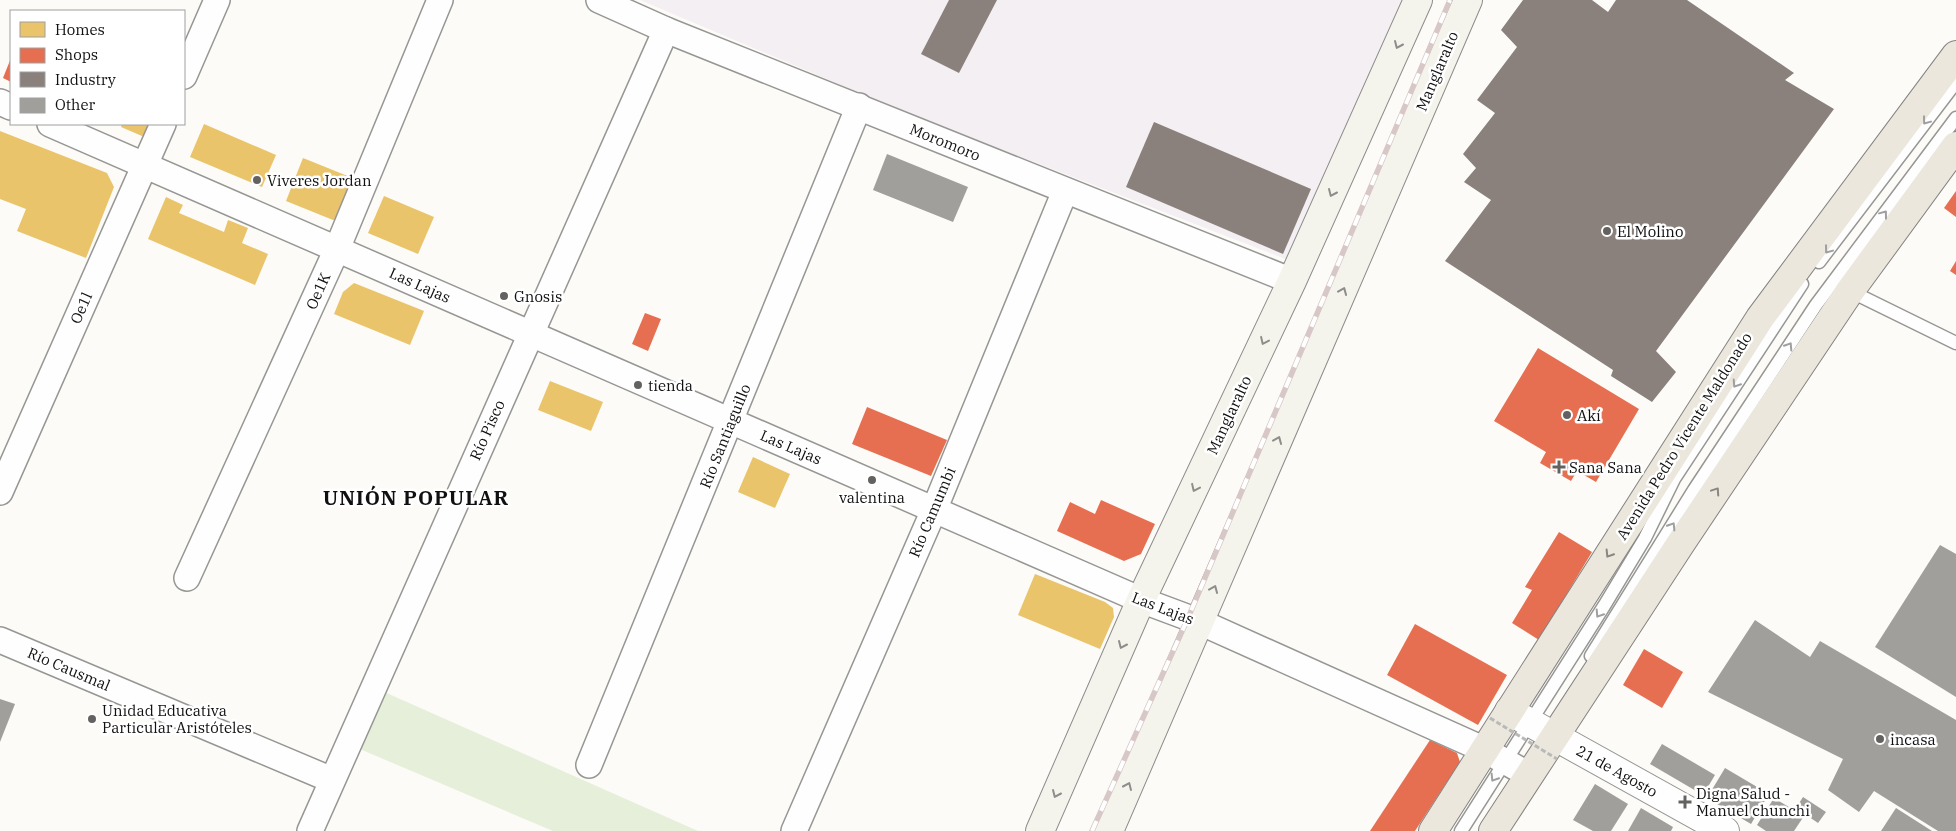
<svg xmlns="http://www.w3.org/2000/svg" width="1956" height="831" font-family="'IBM Plex Serif',serif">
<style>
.industrial{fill:#f4eff2}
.green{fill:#e6efd9}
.homes{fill:#e9c46a}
.shops{fill:#e76f51}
.industry{fill:#8a817c}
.building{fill:#a09f9c}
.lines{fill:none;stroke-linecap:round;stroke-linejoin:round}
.service-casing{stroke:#969694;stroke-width:15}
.minor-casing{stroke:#969694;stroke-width:28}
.tertiary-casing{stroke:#969694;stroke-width:30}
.secondary-casing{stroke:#8d8c8b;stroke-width:30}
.primary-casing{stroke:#848381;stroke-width:30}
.service{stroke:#fffefe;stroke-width:12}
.minor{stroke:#fffefe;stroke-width:25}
.tertiary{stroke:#fffefe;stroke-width:28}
.secondary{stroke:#f5f4ec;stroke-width:28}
.primary{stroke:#ebe7dd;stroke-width:28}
.rail-casing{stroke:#d7c8c7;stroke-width:5.5}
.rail{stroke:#fff;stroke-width:4;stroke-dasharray:11;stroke-linecap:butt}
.path-bridge{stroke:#b9b9b8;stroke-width:3;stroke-dasharray:5 2.5;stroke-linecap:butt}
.oneway{stroke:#8e8d89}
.oneway2{stroke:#9f9f9f}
.oneway3{stroke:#888681}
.poi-dot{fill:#636261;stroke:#fff;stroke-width:2}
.labels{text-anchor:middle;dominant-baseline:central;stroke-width:5;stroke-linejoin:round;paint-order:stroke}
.street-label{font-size:15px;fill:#101010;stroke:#fff}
.poi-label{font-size:15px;fill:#101010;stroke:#fff;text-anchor:start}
.district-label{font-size:20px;font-weight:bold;letter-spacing:1px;fill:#101010;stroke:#fff}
</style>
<rect width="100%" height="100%" fill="#fcfbf7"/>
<polygon class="industrial" points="640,0 1405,0 1291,261 912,115"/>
<polygon class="green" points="373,687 698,831 553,831 348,744"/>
<g class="homes">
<polygon points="122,124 156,124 152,134 142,136 121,127"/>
<polygon points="204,124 276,155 262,187 190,157"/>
<polygon points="0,131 107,173 114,187 86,258 17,231 26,209 0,199"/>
<polygon points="303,158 360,181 346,216 333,220 286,201"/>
<polygon points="384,196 434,217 418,254 368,233"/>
<polygon points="166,197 183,205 179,213 224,232 228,220 248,228 242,243 268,254 255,285 148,239"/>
<polygon points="354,283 424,311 410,345 334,314 343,292"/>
<polygon points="550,381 603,402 591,431 538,410"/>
<polygon points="753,457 790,474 775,508 738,492"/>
<polygon points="1035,574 1105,602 1113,608 1114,617 1100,649 1018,615"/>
</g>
<g class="shops">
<polygon points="11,58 11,82 3,78"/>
<polygon points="1956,191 1956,217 1944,208"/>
<polygon points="1956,261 1956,275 1950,271"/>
<polygon points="645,313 661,319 648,351 632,344"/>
<polygon points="1538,348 1639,409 1596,482 1577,471 1571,481 1540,463 1546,452 1494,421"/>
<polygon points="867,407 947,440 931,476 852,444"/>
<polygon points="1101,500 1155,524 1141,554 1124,561 1057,531 1070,502 1095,514"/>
<polygon points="1559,532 1592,552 1539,640 1512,623 1532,590 1525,587"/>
<polygon points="1415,624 1507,675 1478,725 1387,675"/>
<polygon points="1644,649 1683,672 1662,708 1623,685"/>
<polygon points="1430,740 1457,753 1460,762 1415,831 1370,831"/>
</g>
<g class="industry">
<polygon points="949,0 997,0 959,73 921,54"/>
<polygon points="1523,0 1592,0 1608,12 1616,0 1687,0 1794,73 1785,80 1834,109 1656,351 1676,372 1652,402 1611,376 1613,370 1445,261 1491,200 1464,182 1476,168 1463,154 1495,113 1477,100 1517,47 1501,30"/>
<polygon points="1154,122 1311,189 1283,254 1126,187"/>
</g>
<g class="building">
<polygon points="887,154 968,187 953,222 873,190"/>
<polygon points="1940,545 1956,554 1956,697 1875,647"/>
<polygon points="1755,620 1810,657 1820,641 1956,720 1956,831 1938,831 1874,791 1859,812 1828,790 1843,759 1708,692"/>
<polygon points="0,699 15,704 0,742"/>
<polygon points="1662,744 1715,775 1703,795 1650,764"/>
<polygon points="1725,768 1769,794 1751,824 1707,798"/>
<polygon points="1595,784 1628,804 1611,831 1593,831 1573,820"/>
<polygon points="1803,797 1826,812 1818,823 1796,808"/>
<polygon points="1774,798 1804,816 1794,831 1766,831 1757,825"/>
<polygon points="1641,808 1673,827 1671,831 1628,831"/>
<polygon points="1896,808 1932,831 1881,831"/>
</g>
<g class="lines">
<defs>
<g id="service">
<polyline points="1819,262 1956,82"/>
<polyline points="1850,291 1956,343"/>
<polyline points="1591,656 1694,490 1816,305 1956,118"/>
<polyline points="1461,831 1604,606 1645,538 1674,479 1802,284"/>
</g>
<g id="minor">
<polyline points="599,0 666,30 1292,281"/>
<polyline points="184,76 217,0"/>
<polyline points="0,102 11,107"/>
<polyline points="50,124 1141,600 1200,622 1485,750 1529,775"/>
<polyline points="0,492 163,124"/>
<polyline points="187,578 337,249 440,0"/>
<polyline points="0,640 332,780"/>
<polyline points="589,765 859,106"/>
<polyline points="310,831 666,30"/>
<polyline points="794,831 934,510 1065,191"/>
</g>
<polyline id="tertiary" points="1509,711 1725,831"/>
<g id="secondary">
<polyline points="1040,831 1141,600 1292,281 1418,0"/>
<polyline points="1109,831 1468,0"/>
</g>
<g id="primary">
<polyline points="1433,831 1760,318 1956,55"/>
<polyline points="1493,831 1681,543 1850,291 1956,146"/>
</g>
</defs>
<use href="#service" class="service-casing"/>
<use href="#minor" class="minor-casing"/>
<use href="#tertiary" class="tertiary-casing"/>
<use href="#secondary" class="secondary-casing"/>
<use href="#primary" class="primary-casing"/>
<use href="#service" class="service"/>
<use href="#minor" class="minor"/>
<use href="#tertiary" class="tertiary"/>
<use href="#secondary" class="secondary"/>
<use href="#primary" class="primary"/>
<defs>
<polyline id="rail" points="1092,831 1188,618 1450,0"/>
</defs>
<use href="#rail" class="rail-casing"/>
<use href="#rail" class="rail"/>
<polyline class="path-bridge" points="1490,718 1557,759"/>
</g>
<defs><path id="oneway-chevron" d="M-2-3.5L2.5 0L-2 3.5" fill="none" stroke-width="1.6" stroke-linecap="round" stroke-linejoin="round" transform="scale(1.25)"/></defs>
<g class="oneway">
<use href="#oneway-chevron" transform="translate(1398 45) rotate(114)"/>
<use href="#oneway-chevron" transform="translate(1332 193) rotate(114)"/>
<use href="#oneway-chevron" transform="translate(1343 291) rotate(-67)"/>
<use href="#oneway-chevron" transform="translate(1264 341) rotate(115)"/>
<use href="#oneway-chevron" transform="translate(1278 440) rotate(-67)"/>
<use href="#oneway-chevron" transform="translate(1195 488) rotate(115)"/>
<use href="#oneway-chevron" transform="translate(1214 589) rotate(-67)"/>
<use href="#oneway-chevron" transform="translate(1122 645) rotate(114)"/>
<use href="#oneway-chevron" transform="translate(1128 786) rotate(-66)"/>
<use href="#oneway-chevron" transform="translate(1056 794) rotate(114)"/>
</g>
<g class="oneway2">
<use href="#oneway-chevron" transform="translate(1926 121) rotate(127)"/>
<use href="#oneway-chevron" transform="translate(1884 214) rotate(-53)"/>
<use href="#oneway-chevron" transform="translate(1828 250) rotate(127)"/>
<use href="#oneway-chevron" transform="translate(1789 346) rotate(-57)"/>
<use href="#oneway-chevron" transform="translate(1736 384) rotate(123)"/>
<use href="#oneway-chevron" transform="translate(1672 526) rotate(-58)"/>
<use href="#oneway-chevron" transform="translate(1599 614) rotate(123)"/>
<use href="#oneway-chevron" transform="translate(1494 778) rotate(122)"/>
</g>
<g class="oneway3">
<use href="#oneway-chevron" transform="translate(1716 491) rotate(-56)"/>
<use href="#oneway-chevron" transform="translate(1609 554) rotate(122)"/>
</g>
<g class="poi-dot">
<circle cx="257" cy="180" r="5"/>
<circle cx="1607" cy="231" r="5"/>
<circle cx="504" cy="296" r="5"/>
<circle cx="638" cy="385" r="5"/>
<circle cx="1567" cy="415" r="5"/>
<path d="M1556.5 459.5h5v5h5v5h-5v5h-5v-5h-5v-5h5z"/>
<circle cx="872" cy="480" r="5"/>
<circle cx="92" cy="719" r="5"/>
<circle cx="1880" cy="739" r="5"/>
<path d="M1682.5 794.5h5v5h5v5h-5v5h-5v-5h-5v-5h5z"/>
</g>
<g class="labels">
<g class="street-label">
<text transform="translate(1437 71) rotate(-67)">Manglaralto</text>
<text transform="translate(945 142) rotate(22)">Moromoro</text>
<text transform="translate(420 285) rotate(24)">Las Lajas</text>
<text transform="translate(318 291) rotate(-66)">Oe1K</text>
<text transform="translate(81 308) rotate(-66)">Oe1l</text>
<text transform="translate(1229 415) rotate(-65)">Manglaralto</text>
<text transform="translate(487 430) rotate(-66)">Río Pisco</text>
<text transform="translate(725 436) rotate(-68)">Río Santiaguillo</text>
<text transform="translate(1684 436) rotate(-58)">Avenida Pedro Vicente Maldonado</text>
<text transform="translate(791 447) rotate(23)">Las Lajas</text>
<text transform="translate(932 512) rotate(-67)">Río Camumbi</text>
<text transform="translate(1163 608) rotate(21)">Las Lajas</text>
<text transform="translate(69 669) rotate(23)">Río Causmal</text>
<text transform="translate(1617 771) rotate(29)">21 de Agosto</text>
</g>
<g class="poi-label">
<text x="267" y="180">Viveres Jordan</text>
<text x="1617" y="231">El Molino</text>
<text x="514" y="296">Gnosis</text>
<text x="648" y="385">tienda</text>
<text x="1577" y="415">Akí</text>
<text x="1569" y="467">Sana Sana</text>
<text x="872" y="497" text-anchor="middle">valentina</text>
<text x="102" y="710">Unidad Educativa<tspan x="102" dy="17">Particular Aristóteles</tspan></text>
<text x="1890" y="739">incasa</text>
<text x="1696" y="793">Digna Salud -<tspan x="1696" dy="17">Manuel chunchi</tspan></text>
</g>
<g class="district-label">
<text x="416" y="497">UNIÓN POPULAR</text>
</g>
</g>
<rect x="10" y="10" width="175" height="115" fill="#ffffff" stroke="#9f9f9f"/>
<rect x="20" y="22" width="25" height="15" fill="#e9c46a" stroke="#9f9f9f"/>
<text x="55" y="35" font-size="15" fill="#101010">Homes</text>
<rect x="20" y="48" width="25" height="15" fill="#e76f51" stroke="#9f9f9f"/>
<text x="55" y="60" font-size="15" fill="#101010">Shops</text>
<rect x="20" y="72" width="25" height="15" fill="#8a817c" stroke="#9f9f9f"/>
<text x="55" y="85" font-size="15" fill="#101010">Industry</text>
<rect x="20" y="98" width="25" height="15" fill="#a09f9c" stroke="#9f9f9f"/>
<text x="55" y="110" font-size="15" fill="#101010">Other</text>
</svg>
